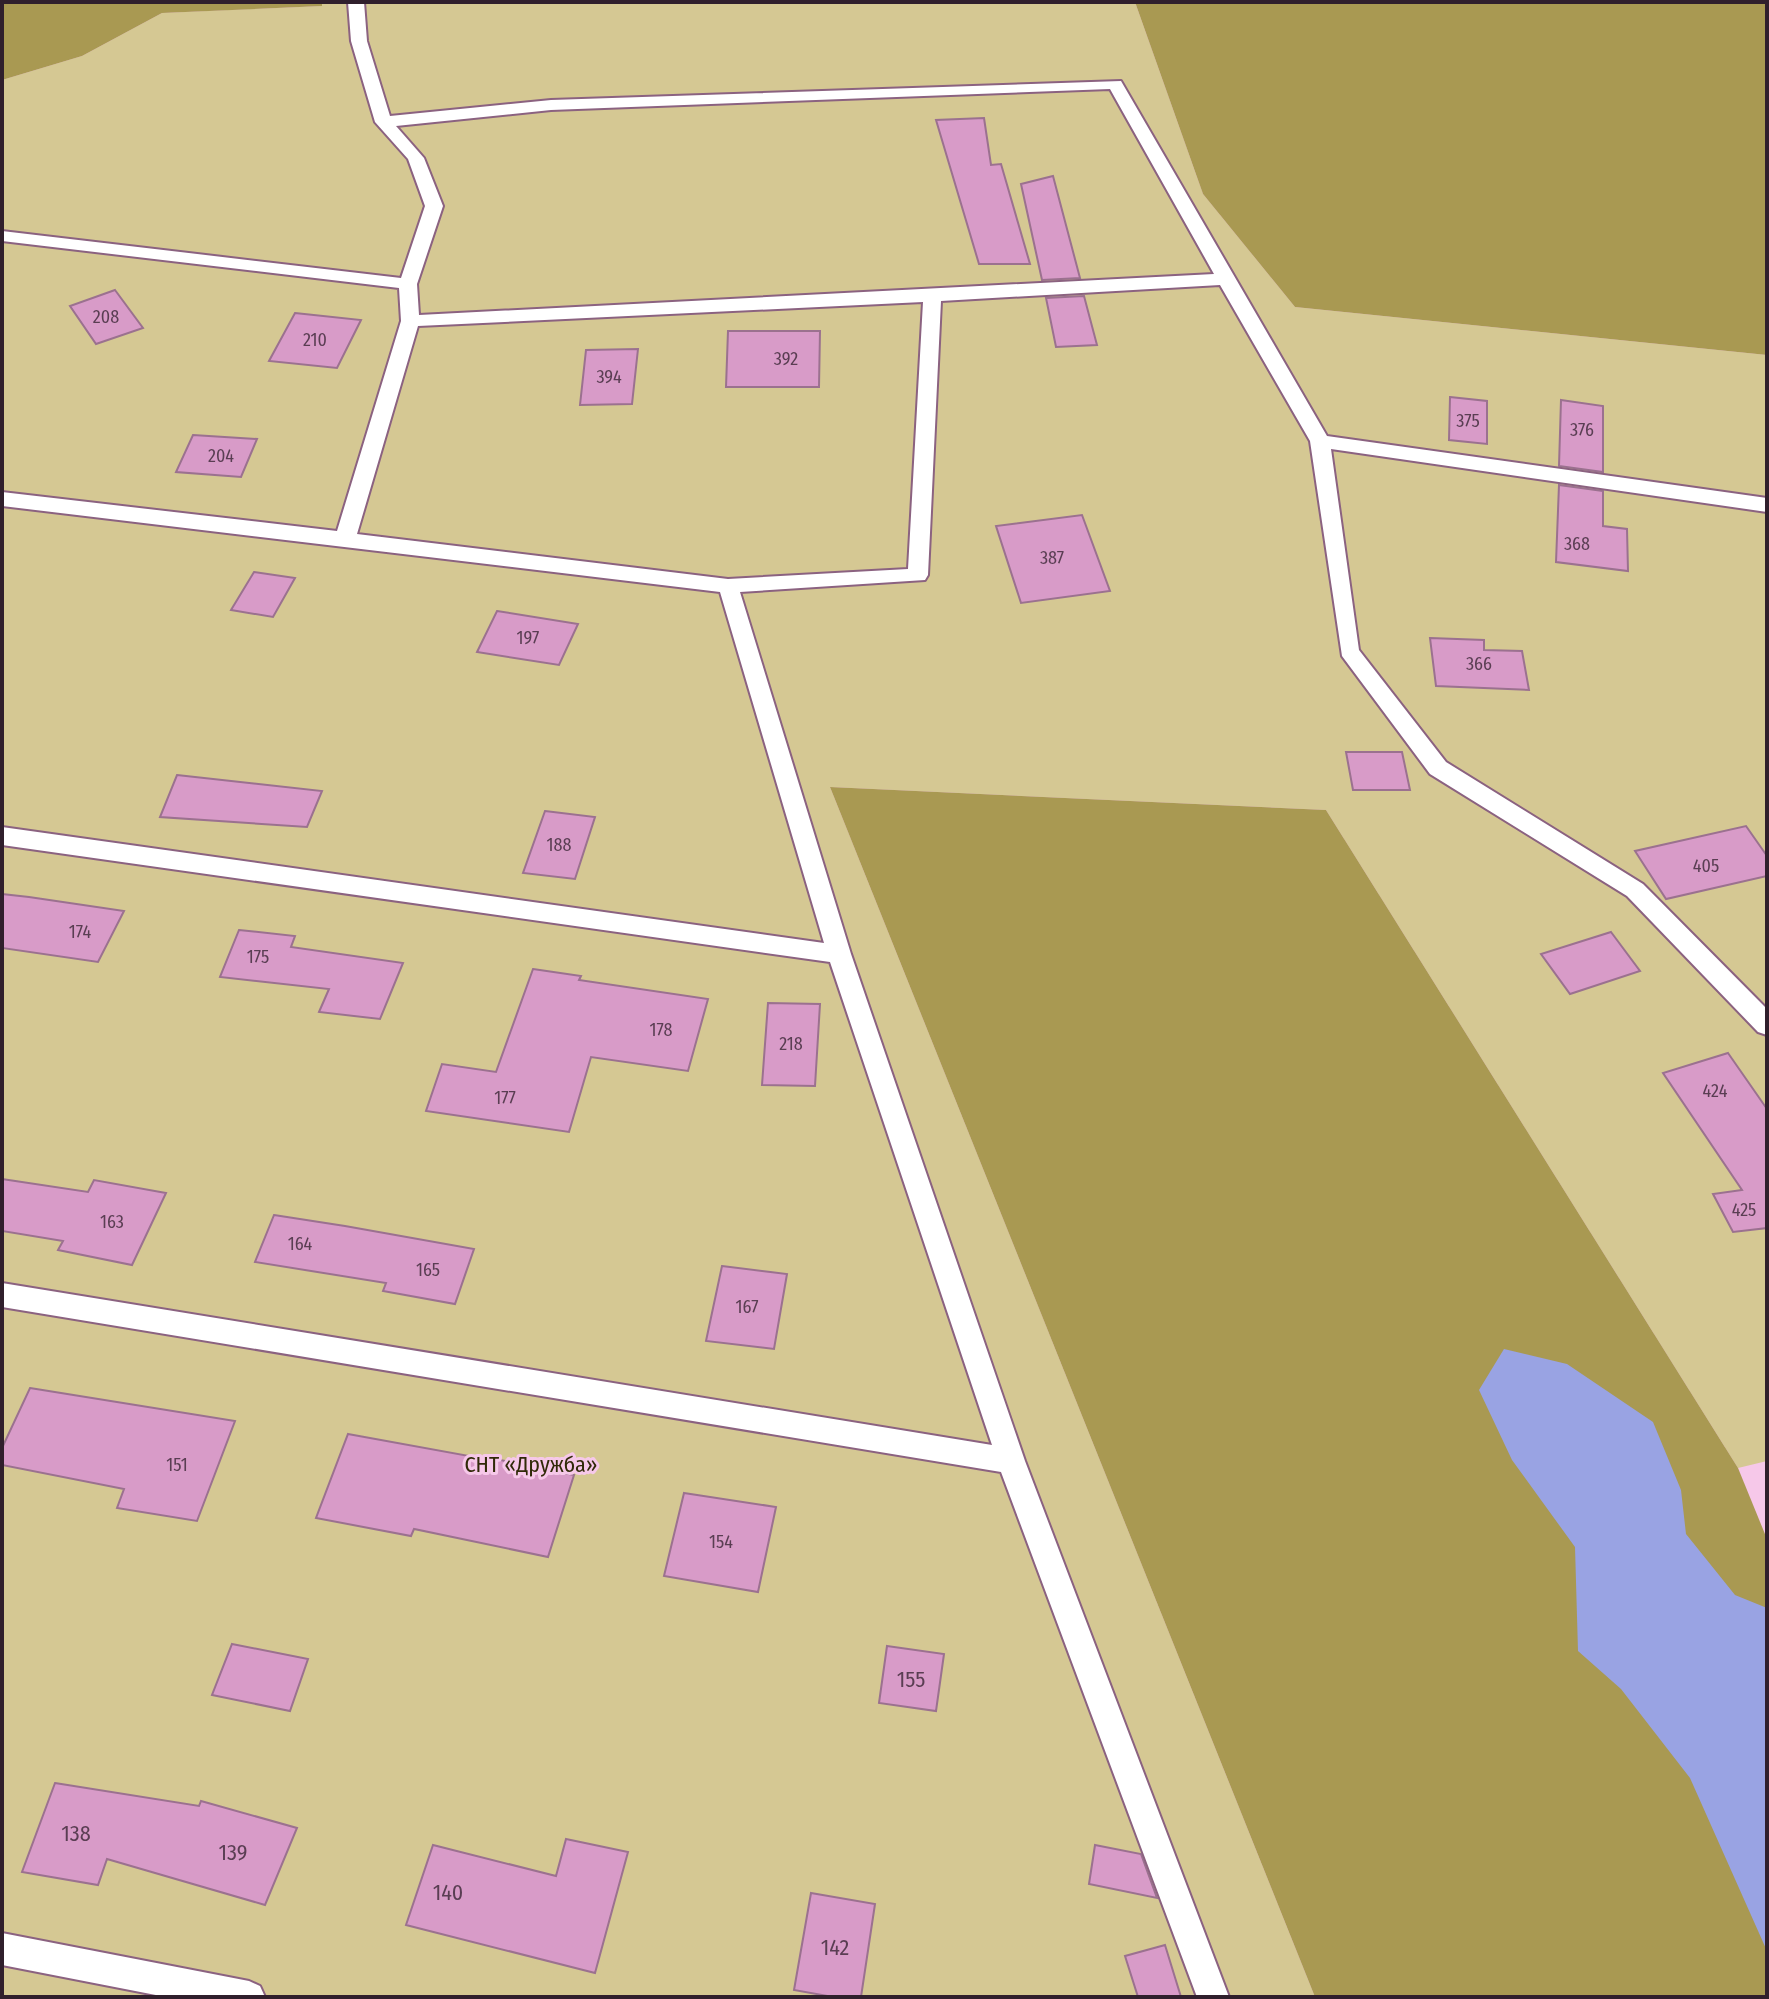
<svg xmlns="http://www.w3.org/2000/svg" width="1769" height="1999" font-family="'Fira Sans Condensed',sans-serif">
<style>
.green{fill:#d5c893}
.forest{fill:#a99952}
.water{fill:#99a3e3}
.building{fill:#d89bc8;stroke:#9b718f;stroke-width:2}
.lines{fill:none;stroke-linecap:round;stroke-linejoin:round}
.service-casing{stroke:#8b6280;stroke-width:4}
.service{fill:#fff;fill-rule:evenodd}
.labels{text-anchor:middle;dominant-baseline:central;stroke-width:6;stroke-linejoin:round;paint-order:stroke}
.number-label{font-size:18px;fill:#5a3e53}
.park-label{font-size:22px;fill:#302908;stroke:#f6c8e9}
.near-number-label{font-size:22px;fill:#5a3e53}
</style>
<rect width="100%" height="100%" fill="#f6c8e9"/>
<polygon class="green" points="322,2 1135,2 1203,194 1295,307 1767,355 1767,1461 1738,1468 1326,810 830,787 1315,1997 2,1997 2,80 82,56 162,13 321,6"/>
<g class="forest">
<polygon points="2,2 322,2 322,6 162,13 82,56 2,80"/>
<polygon points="1135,2 1767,2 1767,355 1295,307 1203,194"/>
<polygon points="830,787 1326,810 1738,1468 1767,1539 1767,1997 1315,1997"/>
</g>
<polygon class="water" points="1504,1349 1567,1364 1653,1422 1681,1490 1686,1534 1735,1595 1767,1608 1767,1951 1690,1778 1621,1689 1578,1651 1575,1547 1512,1460 1479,1390"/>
<g class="building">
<polygon points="984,118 991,165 1001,164 1030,264 979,264 936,120"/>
<polygon points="1053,176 1080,278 1042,280 1021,184"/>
<polygon points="115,290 143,328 96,344 70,306"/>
<polygon points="1084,296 1097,345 1056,347 1046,298"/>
<polygon points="295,313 361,320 337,368 269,361"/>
<polygon points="728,331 820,331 819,387 726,387"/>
<polygon points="638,349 632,404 580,405 586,350"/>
<polygon points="1450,397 1487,401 1487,444 1449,440"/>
<polygon points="1561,400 1603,406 1603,472 1559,466"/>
<polygon points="193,435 257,439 241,477 176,472"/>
<polygon points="1559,485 1603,491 1603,526 1627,529 1628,571 1556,562"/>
<polygon points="1082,515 1110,591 1021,603 996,526"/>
<polygon points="254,572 295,578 273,617 231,610"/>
<polygon points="497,611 578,624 559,665 477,652"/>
<polygon points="1430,638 1484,640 1484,650 1522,651 1529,690 1436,686"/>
<polygon points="1346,752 1402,752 1410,790 1353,790"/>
<polygon points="177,775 322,791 307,827 160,817"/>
<polygon points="545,811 595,817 575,879 523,873"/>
<polygon points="1746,826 1767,856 1767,876 1666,899 1635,851"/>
<polygon points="2,894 29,897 124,911 98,962 2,948"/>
<polygon points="239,930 295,936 291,947 403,963 380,1019 319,1012 329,989 220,977"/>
<polygon points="1611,932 1640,971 1570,994 1541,954"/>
<polygon points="533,969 581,976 579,980 708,999 688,1071 591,1057 569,1132 426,1111 442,1064 496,1072"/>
<polygon points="768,1003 820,1004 815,1086 762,1085"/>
<polygon points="1728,1053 1767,1109 1767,1228 1733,1232 1713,1194 1742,1190 1663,1073"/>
<polygon points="2,1179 88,1192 94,1180 166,1193 132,1265 58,1250 63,1241 2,1231"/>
<polygon points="274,1215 345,1226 474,1249 455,1304 383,1291 386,1283 255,1262"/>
<polygon points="722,1266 787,1274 774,1349 706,1341"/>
<polygon points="30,1388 235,1421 197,1521 117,1508 124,1489 2,1465 2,1448"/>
<polygon points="348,1434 485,1459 486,1457 574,1475 548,1557 414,1529 411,1536 316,1518"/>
<polygon points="684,1493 776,1507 758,1592 664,1576"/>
<polygon points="232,1644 308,1659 290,1711 212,1695"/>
<polygon points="887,1646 944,1654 936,1711 879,1703"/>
<polygon points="55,1783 199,1806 201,1801 297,1828 265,1905 107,1859 98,1885 22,1872"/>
<polygon points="566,1839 628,1852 595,1973 406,1925 433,1845 556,1876"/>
<polygon points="1095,1845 1141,1854 1157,1898 1089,1884"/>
<polygon points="811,1893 875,1904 861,1997 833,1997 794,1990"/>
<polygon points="1165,1945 1181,1997 1138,1997 1125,1956"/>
</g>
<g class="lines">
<defs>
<g id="service">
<path d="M348,2h16l3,39 23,75 161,-16 570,-19 206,355 440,62v14l-436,-63 28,201 87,112 197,122 124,125v26l-9,-3 -131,-136 -197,-122 -88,-118 -32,-215 -90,-156 -279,16 -13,274 -3,5 -185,12 111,362 174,507 204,536h-32l-196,-525 -999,-165v-24l990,162 -162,-483 -828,-117v-18l822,116 -104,-351 -718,-86v-14l335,39 64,-210 -2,-33 -397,-47v-10l399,47 24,-72 -17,-47 -33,-37 -24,-81zM1110,89l104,185 -795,41 -2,-31 26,-78 -19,-48 -28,-32 155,-16zM923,302l-15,267 -180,10 -371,-45 61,-208z"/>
<polygon points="2,1933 249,1981 260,1986 265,1997 166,1997 2,1965"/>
</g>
</defs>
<use href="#service" class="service-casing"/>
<use href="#service" class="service"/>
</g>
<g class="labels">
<g class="number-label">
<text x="106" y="317">208</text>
<text x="315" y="340">210</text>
<text x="786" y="359">392</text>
<text x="609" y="377">394</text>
<text x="1468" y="421">375</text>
<text x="1582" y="430">376</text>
<text x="221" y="456">204</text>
<text x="1577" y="544">368</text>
<text x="1052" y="558">387</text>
<text x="528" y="638">197</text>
<text x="1479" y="664">366</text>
<text x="559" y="845">188</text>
<text x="1706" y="866">405</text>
<text x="80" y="932">174</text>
<text x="258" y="957">175</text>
<text x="661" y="1030">178</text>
<text x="791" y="1044">218</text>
<text x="1715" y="1091">424</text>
<text x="505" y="1098">177</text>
<text x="1744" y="1210">425</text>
<text x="112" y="1222">163</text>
<text x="300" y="1244">164</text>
<text x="428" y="1270">165</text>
<text x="747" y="1307">167</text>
<text x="177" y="1465">151</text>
<text x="721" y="1542">154</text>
</g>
<g class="park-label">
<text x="531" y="1464">СНТ «Дружба»</text>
</g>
<g class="near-number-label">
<text x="911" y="1679">155</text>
<text x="76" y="1833">138</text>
<text x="233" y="1852">139</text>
<text x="448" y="1892">140</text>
<text x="835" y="1947">142</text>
</g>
</g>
<rect width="1769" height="1999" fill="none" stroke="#301f2c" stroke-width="8"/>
</svg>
